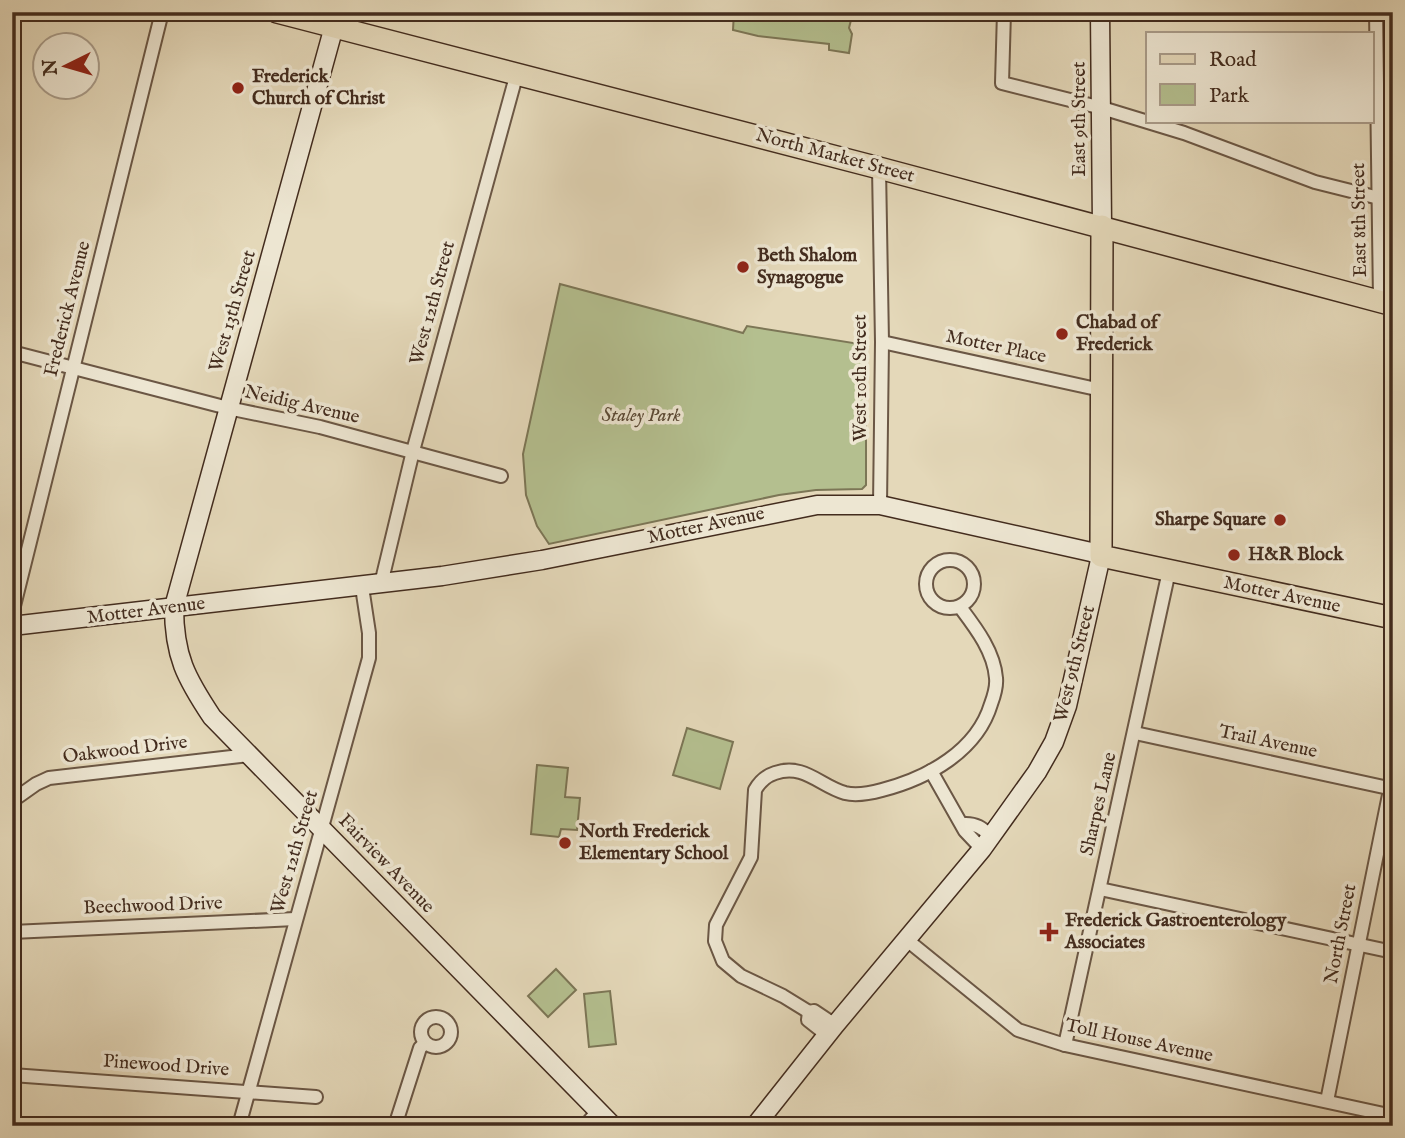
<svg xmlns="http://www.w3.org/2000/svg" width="1405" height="1138" font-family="'IM FELL English',serif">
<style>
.green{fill:#b4bf8f;stroke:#7c7656;stroke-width:2}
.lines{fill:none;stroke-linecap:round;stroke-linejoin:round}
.street-casing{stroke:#6b5745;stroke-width:16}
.secondary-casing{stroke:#432c1e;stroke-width:21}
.primary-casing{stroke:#432c1e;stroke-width:24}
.street{stroke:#ede6d2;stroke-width:12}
.secondary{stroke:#ede6d2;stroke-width:18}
.primary{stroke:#e4d8b9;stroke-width:21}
.poi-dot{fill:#8f2418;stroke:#ede6d2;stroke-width:2.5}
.labels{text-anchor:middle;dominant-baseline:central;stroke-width:7;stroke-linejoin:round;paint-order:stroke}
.poi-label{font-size:19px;font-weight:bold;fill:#432c1e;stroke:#ede6d2;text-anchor:start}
.street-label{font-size:19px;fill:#432c1e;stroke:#ede6d2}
.park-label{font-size:19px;font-style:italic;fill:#5a4935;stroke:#ede6d2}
</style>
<rect width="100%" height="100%" fill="#e4d8b9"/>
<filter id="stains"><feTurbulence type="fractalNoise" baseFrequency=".00286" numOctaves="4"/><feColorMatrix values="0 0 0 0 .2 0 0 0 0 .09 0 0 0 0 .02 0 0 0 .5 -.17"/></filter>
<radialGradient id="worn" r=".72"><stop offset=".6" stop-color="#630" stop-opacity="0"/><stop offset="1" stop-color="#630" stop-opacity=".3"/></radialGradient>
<g class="green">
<polygon points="734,12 853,12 849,28 852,34 849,53 829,50 829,44 758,36 733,30"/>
<polygon points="560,284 743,333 747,326 866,345 866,485 862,489 816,490 779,495 549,544 537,526 526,495 523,454"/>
<polygon points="687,728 733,742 720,789 673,775"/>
<polygon points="537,765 568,768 565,797 580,798 577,830 561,829 559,837 531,834"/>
<polygon points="556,969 576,990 548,1017 528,996"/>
<polygon points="610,991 616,1044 589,1047 584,994"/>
</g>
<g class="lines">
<defs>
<g id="street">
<polyline points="1004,12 1002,83 1102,108 1184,133 1315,182 1379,198"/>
<polyline points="1376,12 1380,300"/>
<polyline points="879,168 882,342 880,505"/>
<polyline points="882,342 1101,390"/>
<polyline points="12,352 228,408 320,427 501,476"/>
<circle cx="950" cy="584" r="24"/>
<polyline points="381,584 413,451 517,73"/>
<polyline points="12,614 162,12"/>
<polyline points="1135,733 1393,789"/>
<polyline points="931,771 965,831 982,849"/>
<polyline points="12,801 36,784 49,778 249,755"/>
<path d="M963,824c13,-1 19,4 28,12"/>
<polyline points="1100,889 1393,952"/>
<polyline points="12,932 295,919"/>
<polyline points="907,940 1018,1030 1065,1045 1393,1116"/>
<path d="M809,1012l-26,-16 -42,-20 -18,-15 -8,-20 1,-16 35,-68 4,-67c5,-9 11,-14 20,-17 29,-10 45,13 70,20 12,3 26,0 37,-3 46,-12 95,-39 109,-86 3,-8 6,-17 5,-26 -2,-27 -21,-51 -36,-71"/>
<circle cx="436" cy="1032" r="15"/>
<polyline points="827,1035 808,1020 809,1012 814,1011 835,1025"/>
<polyline points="1065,1045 1169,571"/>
<polyline points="12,1075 316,1097"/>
<polyline points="1327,1101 1393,775"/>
<polyline points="239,1126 369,658 369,633 362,587"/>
<polyline points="395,1126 420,1048 425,1043"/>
<polyline points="585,1126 598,1111"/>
</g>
<g id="secondary">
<path d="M338,12l-164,595c0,49 12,71 38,110l401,409"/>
<polyline points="1100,12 1102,226"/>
<polyline points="12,626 442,576 542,560 817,505 880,505 1091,552 1101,556 1067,706 1054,742 1037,772 982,849 835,1025 755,1126"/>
</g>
<g id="primary">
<polyline points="277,12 879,168 1393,305"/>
<polyline points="1102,226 1101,556 1393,618"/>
</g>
</defs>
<use href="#street" class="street-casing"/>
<use href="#secondary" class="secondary-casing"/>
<use href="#primary" class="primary-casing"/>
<use href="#street" class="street"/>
<use href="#secondary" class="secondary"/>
<use href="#primary" class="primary"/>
</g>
<g class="poi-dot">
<circle cx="238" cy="88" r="7"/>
<circle cx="743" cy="267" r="7"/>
<circle cx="1062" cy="334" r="7"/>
<circle cx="1280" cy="520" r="7"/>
<circle cx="1234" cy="555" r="7"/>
<circle cx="565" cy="843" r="7"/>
<path d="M1045.5 921.5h7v7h7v7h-7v7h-7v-7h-7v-7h7z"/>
</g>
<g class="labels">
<g class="poi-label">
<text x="252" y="77">Frederick<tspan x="252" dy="22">Church of Christ</tspan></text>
<text x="757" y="256">Beth Shalom<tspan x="757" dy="22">Synagogue</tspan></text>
<text x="1076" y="323">Chabad of<tspan x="1076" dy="22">Frederick</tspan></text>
<text x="1266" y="520" text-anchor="end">Sharpe Square</text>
<text x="1248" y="555">H&amp;R Block</text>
<text x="579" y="832">North Frederick<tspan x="579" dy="22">Elementary School</tspan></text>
<text x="1065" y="921">Frederick Gastroenterology<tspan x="1065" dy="22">Associates</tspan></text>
</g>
<g class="street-label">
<text transform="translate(1080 119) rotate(-90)">East 9th Street</text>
<text transform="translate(835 156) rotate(15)">North Market Street</text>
<text transform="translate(1360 220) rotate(-91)">East 8th Street</text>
<text transform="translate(433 303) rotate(-75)">West 12th Street</text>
<text transform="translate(68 309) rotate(-76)">Frederick Avenue</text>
<text transform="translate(233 311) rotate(-74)">West 13th Street</text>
<text transform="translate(996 347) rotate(12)">Motter Place</text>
<text transform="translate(861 378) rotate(-90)">West 10th Street</text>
<text transform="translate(302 405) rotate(13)">Neidig Avenue</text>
<text transform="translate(706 526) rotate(-12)">Motter Avenue</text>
<text transform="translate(1282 595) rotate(12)">Motter Avenue</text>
<text transform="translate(146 611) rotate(-7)">Motter Avenue</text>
<text transform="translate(1075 664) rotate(-76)">West 9th Street</text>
<text transform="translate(1268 742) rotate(12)">Trail Avenue</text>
<text transform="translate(125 750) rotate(-7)">Oakwood Drive</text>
<text transform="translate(1099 804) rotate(-77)">Sharpes Lane</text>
<text transform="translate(295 852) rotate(-74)">West 12th Street</text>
<text transform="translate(386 864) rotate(46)">Fairview Avenue</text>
<text transform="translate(153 906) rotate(-2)">Beechwood Drive</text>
<text transform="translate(1341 934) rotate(-79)">North Street</text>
<text transform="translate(1139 1041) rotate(12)">Toll House Avenue</text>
<text transform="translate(166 1066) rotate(4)">Pinewood Drive</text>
</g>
<g class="park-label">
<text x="641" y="416">Staley Park</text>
</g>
</g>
<rect width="1405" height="1138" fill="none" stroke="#e4d8b9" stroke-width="42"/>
<rect x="14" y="14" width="1377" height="1110" fill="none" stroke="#432c1e" stroke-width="3.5"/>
<rect x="21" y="21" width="1363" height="1096" fill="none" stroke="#432c1e" stroke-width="2"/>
<rect x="1146" y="32" width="228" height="91" fill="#ede6d2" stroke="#a99c8a" stroke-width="2"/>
<rect x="1160" y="54" width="35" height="10" fill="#e4d8b9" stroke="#a99c8a" stroke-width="2"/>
<text x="1209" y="66" font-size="21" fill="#432c1e">Road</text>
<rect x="1160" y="84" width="35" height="21" fill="#b4bf8f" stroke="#a99c8a" stroke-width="2"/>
<text x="1209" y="102" font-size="21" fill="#432c1e">Park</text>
<g transform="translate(66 66) rotate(265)"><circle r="33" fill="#ede6d2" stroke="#a99c8a" stroke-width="2"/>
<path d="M0-5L12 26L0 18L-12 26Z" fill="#8f2418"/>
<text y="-10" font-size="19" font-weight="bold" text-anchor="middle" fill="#432c1e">N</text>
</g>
<rect width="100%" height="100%" filter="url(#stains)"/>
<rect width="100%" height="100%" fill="url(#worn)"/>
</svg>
